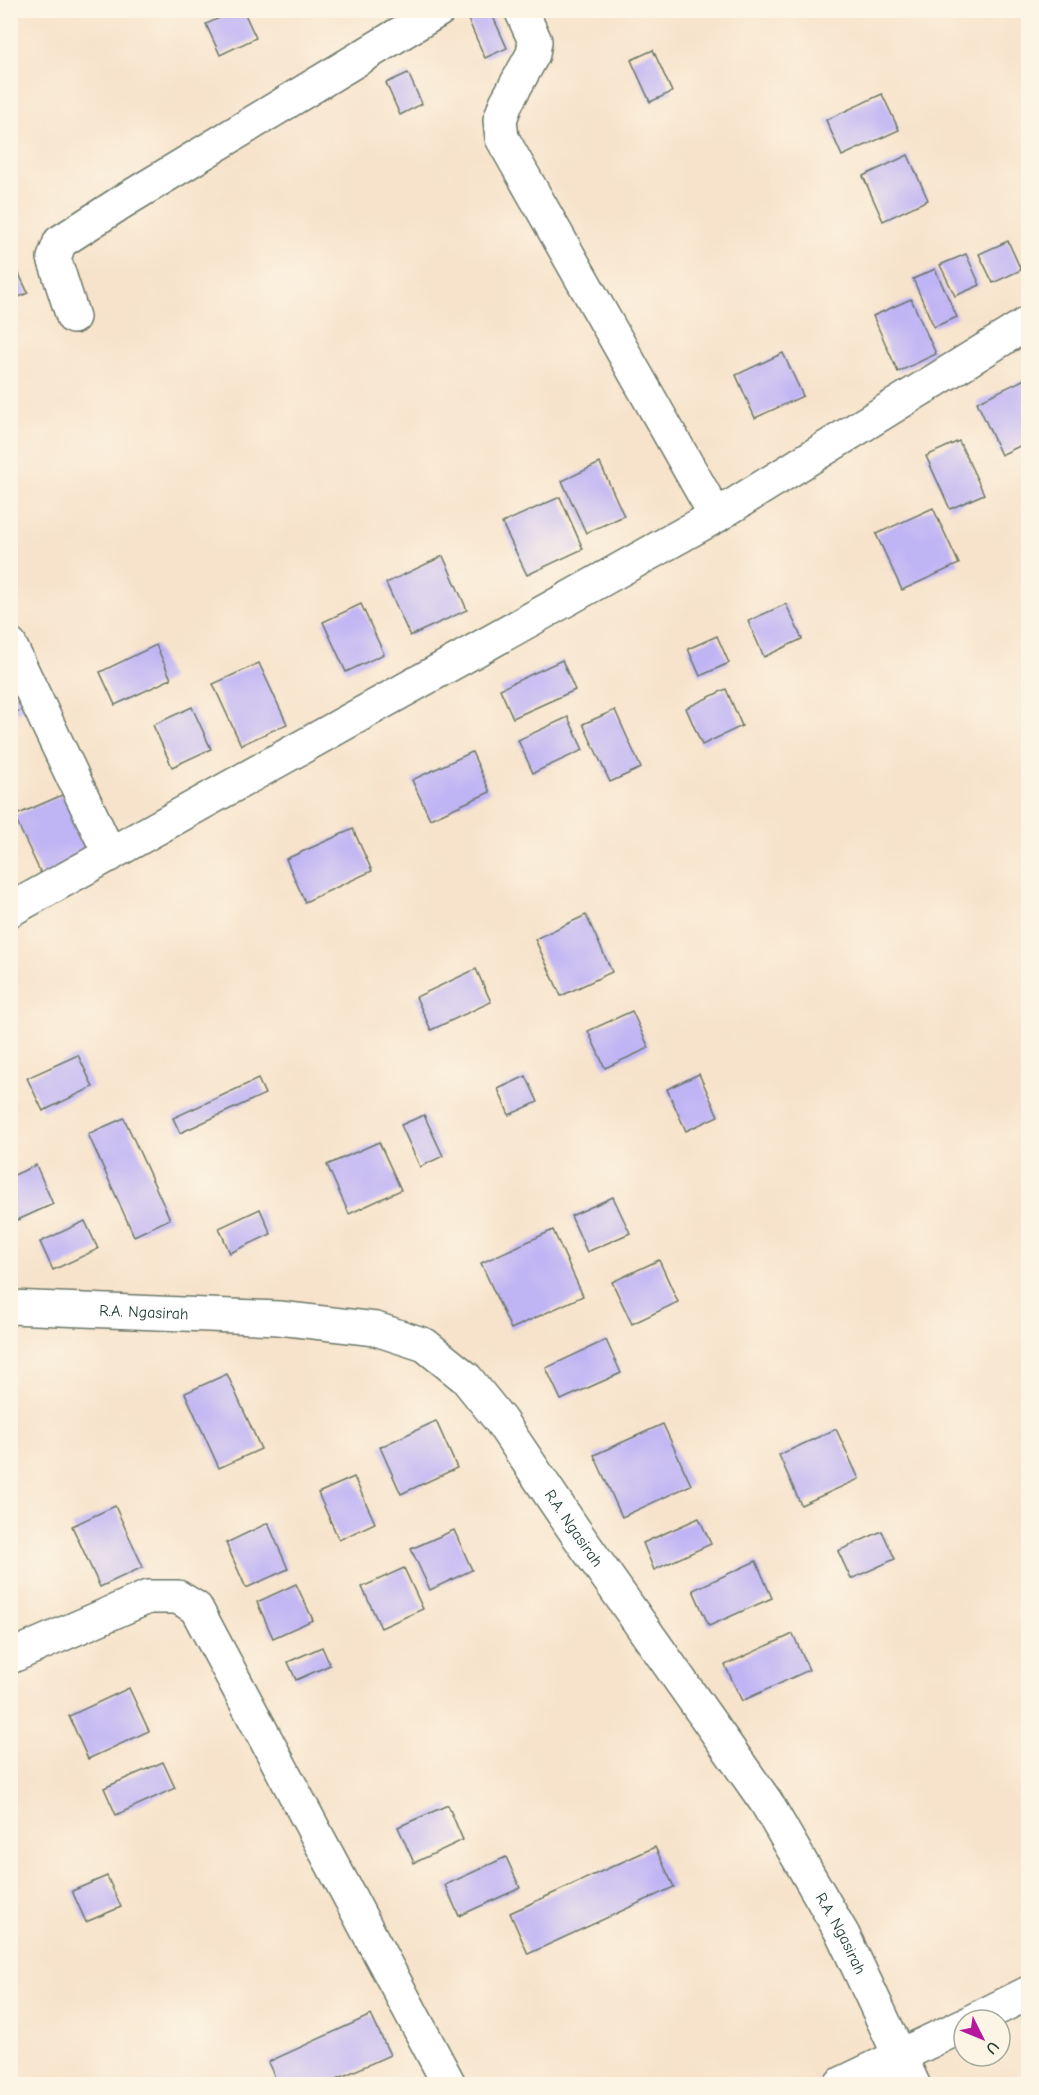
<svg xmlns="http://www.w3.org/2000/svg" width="1039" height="2095" font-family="'Comic Neue',sans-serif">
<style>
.building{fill:#bfb4f4}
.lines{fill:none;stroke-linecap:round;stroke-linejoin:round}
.minor-casing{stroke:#6b7769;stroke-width:36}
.minor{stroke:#fff;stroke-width:33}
.labels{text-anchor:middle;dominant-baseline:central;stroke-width:4.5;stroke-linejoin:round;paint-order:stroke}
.street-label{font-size:16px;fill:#1f3d34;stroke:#fcf5e5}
</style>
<rect width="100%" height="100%" fill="#fcf5e5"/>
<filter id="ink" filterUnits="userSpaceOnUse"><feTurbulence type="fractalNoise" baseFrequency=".0167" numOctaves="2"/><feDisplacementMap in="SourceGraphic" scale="12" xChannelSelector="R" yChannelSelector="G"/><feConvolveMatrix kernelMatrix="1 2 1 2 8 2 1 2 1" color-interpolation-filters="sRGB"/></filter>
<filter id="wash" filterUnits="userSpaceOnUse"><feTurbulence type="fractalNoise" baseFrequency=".008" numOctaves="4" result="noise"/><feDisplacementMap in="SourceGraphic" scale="24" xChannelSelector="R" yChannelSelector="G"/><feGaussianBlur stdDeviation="1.35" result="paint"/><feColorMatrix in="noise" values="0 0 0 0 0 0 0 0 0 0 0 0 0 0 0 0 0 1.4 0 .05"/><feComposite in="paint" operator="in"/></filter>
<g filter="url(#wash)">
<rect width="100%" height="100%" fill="#f7e3cb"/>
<g id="blocks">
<g class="building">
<polygon points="237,10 243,10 256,38 220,55 206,24"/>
<polygon points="464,10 490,10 507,48 485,58"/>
<polygon points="653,50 672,92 650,102 631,60"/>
<polygon points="408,73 422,104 400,115 386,83"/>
<polygon points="882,94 899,130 842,156 826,120"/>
<polygon points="908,155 928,200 883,221 863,176"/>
<polygon points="1008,241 1021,270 993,283 979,254"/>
<polygon points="966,254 980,285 955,296 940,265"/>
<polygon points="10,255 28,293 10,301"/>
<polygon points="935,269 957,317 934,327 913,279"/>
<polygon points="911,299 936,354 898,372 873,316"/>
<polygon points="783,353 803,396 755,418 736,375"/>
<polygon points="1027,378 1028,442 1001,455 977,402"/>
<polygon points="959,441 984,494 950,509 926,456"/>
<polygon points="600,463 624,516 586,533 562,481"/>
<polygon points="560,497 583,549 527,575 502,523"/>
<polygon points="933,508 959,564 902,590 876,534"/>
<polygon points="443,556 467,610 410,636 386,583"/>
<polygon points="361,604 384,654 346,672 323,622"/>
<polygon points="786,604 802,639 764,657 748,621"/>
<polygon points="717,636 729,663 700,676 688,649"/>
<polygon points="156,645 171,679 115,705 100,672"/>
<polygon points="562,660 575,690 513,718 500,689"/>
<polygon points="259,663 287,724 241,745 213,684"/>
<polygon points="10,675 26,708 10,715"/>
<polygon points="726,689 742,726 702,745 686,708"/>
<polygon points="192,707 211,749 172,767 153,725"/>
<polygon points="615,710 641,768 610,782 583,724"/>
<polygon points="568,717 583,750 533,773 518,740"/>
<polygon points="472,752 490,792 430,819 412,780"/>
<polygon points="67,793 97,858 45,882 14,816"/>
<polygon points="353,829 372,871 305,902 286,859"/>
<polygon points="586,915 612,972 561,996 535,939"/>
<polygon points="476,969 491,1002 431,1030 416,997"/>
<polygon points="632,1011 649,1048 605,1068 588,1031"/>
<polygon points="78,1055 93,1087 43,1111 27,1078"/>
<polygon points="699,1074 718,1116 686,1131 667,1089"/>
<polygon points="526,1076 538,1102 509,1115 498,1089"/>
<polygon points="258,1079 265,1094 180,1133 173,1118"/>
<polygon points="424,1115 443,1156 420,1167 401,1125"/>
<polygon points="124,1118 170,1219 134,1236 88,1134"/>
<polygon points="379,1142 401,1190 349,1214 327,1165"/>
<polygon points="36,1165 53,1204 11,1223 10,1177"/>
<polygon points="613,1197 630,1233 587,1252 571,1216"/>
<polygon points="260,1209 271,1234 230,1253 219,1228"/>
<polygon points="85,1221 98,1249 53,1270 40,1242"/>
<polygon points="553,1230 583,1296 511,1329 481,1263"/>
<polygon points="659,1260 678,1302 632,1324 612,1282"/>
<polygon points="606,1340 621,1373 561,1400 546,1368"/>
<polygon points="227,1374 261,1449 219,1468 185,1393"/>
<polygon points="436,1421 457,1468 401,1494 380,1447"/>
<polygon points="663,1424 691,1485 622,1517 594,1455"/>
<polygon points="836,1429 859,1479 801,1505 779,1455"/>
<polygon points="354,1477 375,1523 339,1540 318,1493"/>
<polygon points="115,1506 143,1567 100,1587 72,1526"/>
<polygon points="699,1518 711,1544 654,1570 643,1543"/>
<polygon points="268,1523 288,1569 246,1588 226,1543"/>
<polygon points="454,1530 472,1570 430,1590 411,1549"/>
<polygon points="882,1531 895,1559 851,1579 838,1551"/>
<polygon points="756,1561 772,1598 709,1626 693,1590"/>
<polygon points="404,1568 423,1609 381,1628 362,1587"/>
<polygon points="296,1584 313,1620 273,1638 257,1602"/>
<polygon points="793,1634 809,1670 742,1701 725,1665"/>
<polygon points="322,1647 330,1665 296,1680 288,1662"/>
<polygon points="129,1688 149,1731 88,1759 69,1716"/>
<polygon points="163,1762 175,1788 116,1815 104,1788"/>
<polygon points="448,1805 463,1840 414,1863 398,1827"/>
<polygon points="655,1847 674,1887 528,1954 510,1913"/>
<polygon points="506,1857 520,1888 459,1916 445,1885"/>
<polygon points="107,1876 121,1907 86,1922 72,1891"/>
<polygon points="371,2015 390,2055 326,2084 278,2084 268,2062"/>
</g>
</g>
</g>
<g filter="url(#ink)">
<use href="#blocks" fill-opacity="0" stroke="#6b7769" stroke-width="1.5"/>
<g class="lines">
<defs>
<g id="minor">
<polyline points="521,10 535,41 533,54 506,103 500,120 502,138 716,516"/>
<polyline points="73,317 54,258 60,242 122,202 439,10"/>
<polyline points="10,645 110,855"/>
<polyline points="10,910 716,516 1028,323"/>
<path id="s1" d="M10,1307l269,11 97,11 49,16 41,33 34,42 79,117 187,265 77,133 70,149"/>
<polyline points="10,1657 148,1597 178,1597 196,1608 449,2084"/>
<polyline points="974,2020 1028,1993"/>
<polyline points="841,2084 964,2025"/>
</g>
</defs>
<use href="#minor" class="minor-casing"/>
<use href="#minor" class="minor"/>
</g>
</g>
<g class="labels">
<g class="street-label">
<text stroke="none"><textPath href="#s1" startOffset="134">R.A. Ngasirah</textPath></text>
<text stroke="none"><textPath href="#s1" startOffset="656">R.A. Ngasirah</textPath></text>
<text stroke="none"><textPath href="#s1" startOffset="1142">R.A. Ngasirah</textPath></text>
</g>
</g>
<rect width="1039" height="2095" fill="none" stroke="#fcf5e5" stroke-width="36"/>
<g transform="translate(982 2038) rotate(133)"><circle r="28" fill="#fcf5e5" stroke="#a4ab9e" stroke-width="1.5"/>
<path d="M0-4.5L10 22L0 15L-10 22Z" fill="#b5179e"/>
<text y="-9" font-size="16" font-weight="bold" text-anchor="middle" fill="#1f3d34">U</text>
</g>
</svg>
